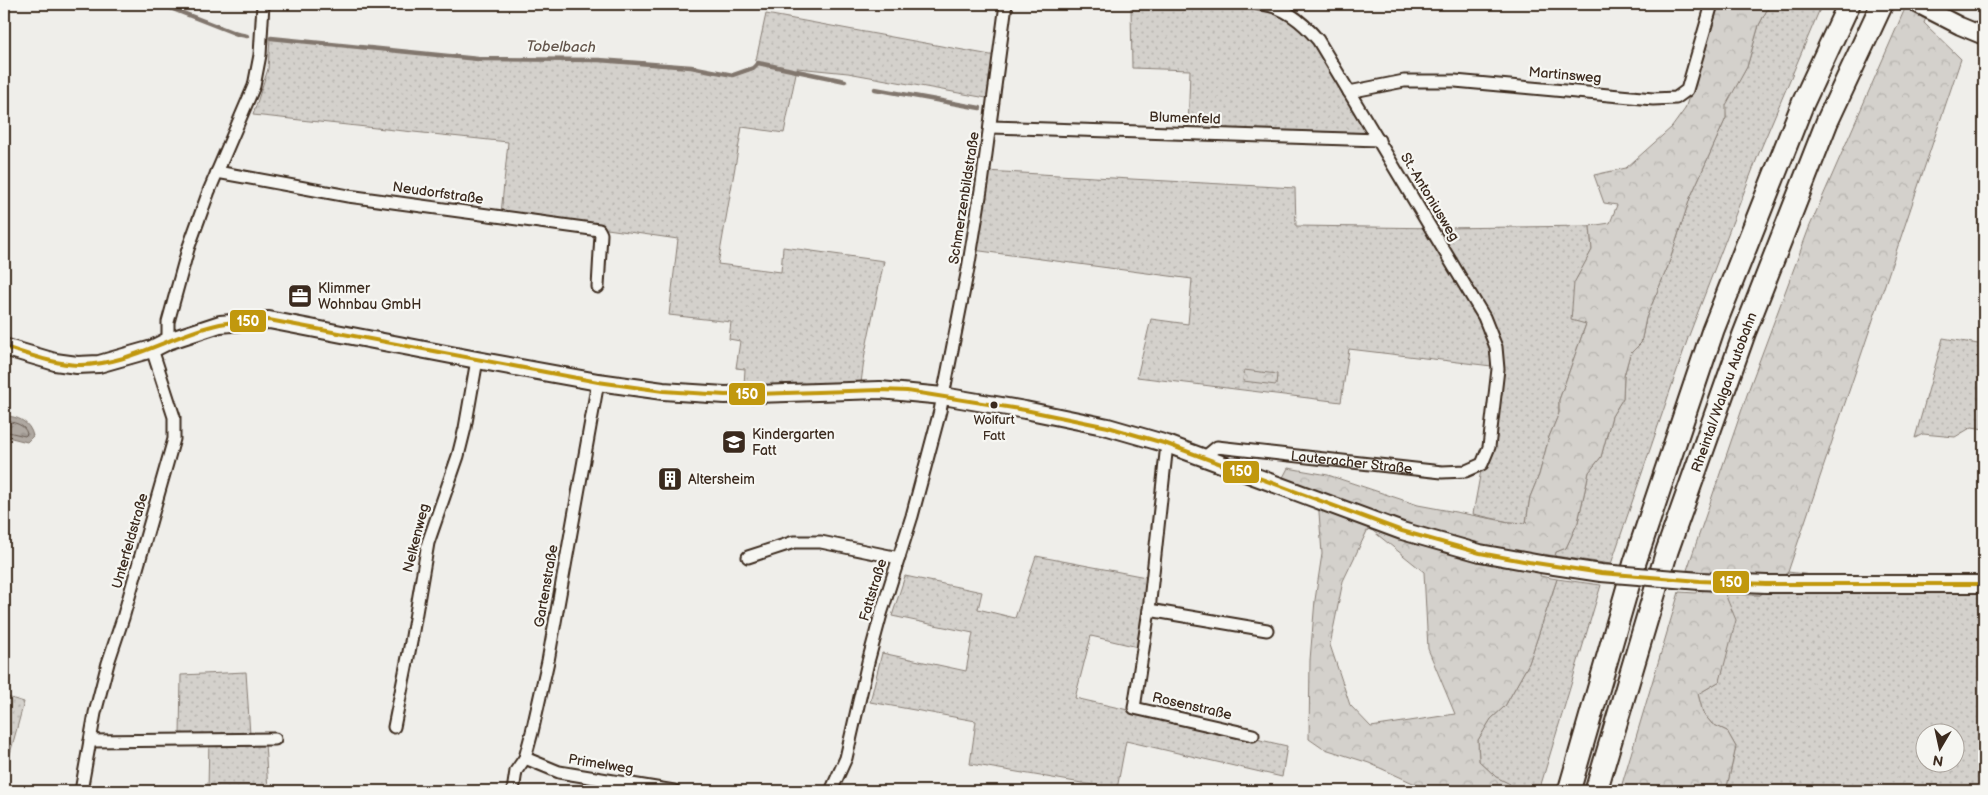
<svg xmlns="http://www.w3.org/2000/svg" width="1988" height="795" font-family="'Balsamiq Sans',sans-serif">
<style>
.grass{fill:url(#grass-dots);stroke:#887e75;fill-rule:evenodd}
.forest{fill:url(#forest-crowns);stroke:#887e75;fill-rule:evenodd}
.water{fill:url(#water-ripples);stroke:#81766d}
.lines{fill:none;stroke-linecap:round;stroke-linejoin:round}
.shore{stroke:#695c52;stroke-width:1}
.stream{stroke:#81766d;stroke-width:4.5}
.street-casing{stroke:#3b2a1e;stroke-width:15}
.secondary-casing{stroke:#3b2a1e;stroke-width:20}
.highway-casing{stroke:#3b2a1e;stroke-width:25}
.street{stroke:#f6f6f2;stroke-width:11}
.secondary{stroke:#f6f6f2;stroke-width:16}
.highway{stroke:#f6f6f2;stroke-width:21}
.secondary-bridge-casing{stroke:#3b2a1e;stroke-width:20;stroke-linecap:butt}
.secondary-bridge{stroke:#f6f6f2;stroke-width:16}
.bus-1-casing{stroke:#f6f6f2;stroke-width:8}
.bus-1{stroke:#c1980e;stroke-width:4}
.bus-dot{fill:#3b2a1e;stroke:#f6f6f2;stroke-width:2}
.labels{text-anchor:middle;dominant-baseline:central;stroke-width:4.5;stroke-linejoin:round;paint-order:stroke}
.bus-label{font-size:13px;fill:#3b2a1e;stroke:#f6f6f2}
.street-label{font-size:14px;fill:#3b2a1e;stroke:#f6f6f2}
.poi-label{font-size:14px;fill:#3b2a1e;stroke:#f6f6f2;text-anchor:start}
.water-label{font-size:15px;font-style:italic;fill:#64564c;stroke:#f6f6f2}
.line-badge{stroke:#f6f6f2;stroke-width:2}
.badge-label{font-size:14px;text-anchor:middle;font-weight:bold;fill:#fff}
</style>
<defs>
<pattern id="grass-dots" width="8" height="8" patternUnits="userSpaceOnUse" patternTransform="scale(1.25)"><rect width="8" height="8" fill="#d4d1cc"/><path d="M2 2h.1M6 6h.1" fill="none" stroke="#b7b4af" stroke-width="1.8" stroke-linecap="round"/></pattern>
<pattern id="forest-crowns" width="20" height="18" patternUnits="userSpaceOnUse" patternTransform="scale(1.25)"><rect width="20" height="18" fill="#d4d1cc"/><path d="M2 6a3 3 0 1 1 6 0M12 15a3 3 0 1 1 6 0" fill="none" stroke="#b7b4af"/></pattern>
<pattern id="water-ripples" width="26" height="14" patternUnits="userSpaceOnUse" patternTransform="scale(1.25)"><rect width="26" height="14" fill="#afa8a1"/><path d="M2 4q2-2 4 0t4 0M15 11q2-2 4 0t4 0" fill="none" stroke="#908983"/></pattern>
</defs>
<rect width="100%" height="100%" fill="#efeeea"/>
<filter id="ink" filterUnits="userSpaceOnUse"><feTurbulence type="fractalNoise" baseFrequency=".02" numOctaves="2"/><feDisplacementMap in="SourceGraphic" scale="10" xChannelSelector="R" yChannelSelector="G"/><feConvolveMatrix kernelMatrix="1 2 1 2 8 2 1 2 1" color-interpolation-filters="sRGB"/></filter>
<g filter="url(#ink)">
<g class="grass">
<polygon points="1770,4 1822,4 1759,153 1688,338 1611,564 1555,556 1556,552 1566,548 1578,522 1589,472 1601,457 1612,416 1623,398 1624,376 1630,354 1641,343 1646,318 1668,266 1690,198 1726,118 1725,105 1747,67 1759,25"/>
<polygon points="1226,7 1275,10 1309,33 1375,138 1188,131 1190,70 1132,68 1131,8"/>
<polygon points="766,14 996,56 992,99 848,73 797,68 784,133 742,127 718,264 781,272 783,247 884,261 865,353 861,383 744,385 745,369 736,368 740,341 729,339 731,322 669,315 678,239 501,214 508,142 253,115 268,69 270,38 478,59 600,61 691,68 733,76 754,69"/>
<polygon points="985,171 1295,188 1296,226 1442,228 1590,226 1592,250 1574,284 1586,324 1559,400 1559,413 1549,437 1539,475 1530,497 1526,523 1509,522 1473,514 1500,367 1349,349 1341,402 1137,377 1151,319 1188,324 1192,279 973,250"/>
<polygon points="1943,338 1984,345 1984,429 1972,427 1955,437 1923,434 1915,438"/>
<polygon points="1036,556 1151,578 1142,648 1091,636 1075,698 1287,746 1282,777 1126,741 1117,789 970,764 976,721 870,702 882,653 966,671 973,633 892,616 905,576 982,592 978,609 1015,618"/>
<path d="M1788,572l62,8 134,7v204h-258l10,-44 -9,-16 -15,-7 -9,-11 -5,-19 22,-13 4,-87 36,1zM1926,732h30v30h-30z"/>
<polygon points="1557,579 1601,585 1539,791 1509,791 1509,784 1496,777 1479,761 1478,740 1491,719 1505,706 1529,663"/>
<polygon points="246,672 250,735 265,743 268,791 208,791 209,737 180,737 181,675"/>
<polygon points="4,696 24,702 7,765 4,764"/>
</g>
<g class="forest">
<path d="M1718,4h52l-11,21 -12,42 -21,38v13l-36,80 -22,68 -22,52 -5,25 -11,11 -6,22 -1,22 -11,18 -11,41 -12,15 -11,50 -12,26 -10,4 -1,4 -12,-2 -3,22 17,3 -28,84 -24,43 -14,13 -13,21 1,21 17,16 14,7 -1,7h-85v-3l-55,-25 -47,-15 -13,-9 1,-79 5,-60 7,-46 -4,-56 -39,-13 9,-17 40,7 90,30 91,17 17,1 4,-26 9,-22 10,-38 10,-24v-13l27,-76 -15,-4 3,-37 18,-33 -2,-24 20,-3 7,-18 -13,-2 -10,-28 32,-7 46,-41 13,-18zM1368,529l5,2 51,41 4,77 27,65 -84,13 -21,-22 -20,-60 13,-64z"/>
<polygon points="1907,4 1931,4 1924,23 1961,59 1788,572 1760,595 1725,594 1736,620 1720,681 1698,694 1703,713 1712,724 1727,731 1736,747 1726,791 1620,791 1679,592 1696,593 1703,572 1687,570 1750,386 1809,228"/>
<polygon points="1244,370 1277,374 1276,385 1243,381"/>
</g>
<path class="water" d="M4,416c14,0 26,6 29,20l-6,6 -23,-6z"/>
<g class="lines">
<path class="shore" d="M4,421c9,1 21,3 23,13l-2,2 -21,-5"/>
<g class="stream">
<polyline points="160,4 237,34 247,36"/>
<polyline points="271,38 478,59 599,60 691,67 733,75 753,68 758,63 845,81"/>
<polyline points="875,89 980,108"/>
</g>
<defs>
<g id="street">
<polyline points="1349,92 1404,81 1455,81 1653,99 1676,98 1687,90 1712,4"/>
<polyline points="991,127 1379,140"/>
<polyline points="217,172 348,196 599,230 601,234 598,287"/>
<polyline points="168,341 168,322 188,249 209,191 254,86 260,55 263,4"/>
<polyline points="1167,444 1149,610 1134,708 1253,735"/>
<path id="s1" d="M1205,457l12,-10 225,25 24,-1 16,-7 7,-17 9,-78 -2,-22 -12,-30 -166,-277c-15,-18 -34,-35 -59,-36"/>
<polyline points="748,557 794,542 821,542 899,558"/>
<polyline points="1149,610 1267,630"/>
<polyline points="394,727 411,642 428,543 458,456 465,428 477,360"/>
<polyline points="90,741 275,739"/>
<polyline points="525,758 559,772 674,791"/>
<polyline points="81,791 95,713 108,663 123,618 174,439 174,417 152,349"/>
<polyline points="513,791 516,771 525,758 532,732 548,661 598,382"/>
<polyline points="831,791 846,758 868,662 881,614 912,516 940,411 968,269 982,184 1006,4"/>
</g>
<g id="secondary">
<polyline points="1917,4 1960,26 1984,36"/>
<polyline points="4,347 55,362 77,365 99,364 152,349 168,341 220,324 269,320 477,360 598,382 663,391 725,395 880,390 943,396 1025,410 1108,427 1167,444 1402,531 1480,553 1541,564"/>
<polyline points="1700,581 1766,584 1984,584"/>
</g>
<g id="highway">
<polyline points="1569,791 1635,562 1713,330 1803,103 1849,4"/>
<path id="s2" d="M1596,791l71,-240 77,-217 83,-212 55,-118"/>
</g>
</defs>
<use href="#street" class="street-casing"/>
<use href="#secondary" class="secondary-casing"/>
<use href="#highway" class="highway-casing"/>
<use href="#street" class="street"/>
<use href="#secondary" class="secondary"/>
<use href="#highway" class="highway"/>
<defs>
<polyline id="secondary-bridge" points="1541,564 1601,573 1700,581"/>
</defs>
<use href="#secondary-bridge" class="secondary-bridge-casing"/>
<use href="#secondary-bridge" class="secondary-bridge"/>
<defs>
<path id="bus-1" d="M4,347c24,7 49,17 74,18 50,1 94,-31 142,-41 15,-3 33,-3 49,-4l329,62 65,9 62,4 155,-5 27,1 118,19 83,17 59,17 235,87 78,22 49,9 72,11 99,8 66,3h218"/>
</defs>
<use href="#bus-1" class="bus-1-casing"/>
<use href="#bus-1" class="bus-1"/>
</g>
</g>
<defs>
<symbol id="office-square" viewBox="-11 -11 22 22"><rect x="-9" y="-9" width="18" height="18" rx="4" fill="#3b2a1e" stroke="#f6f6f2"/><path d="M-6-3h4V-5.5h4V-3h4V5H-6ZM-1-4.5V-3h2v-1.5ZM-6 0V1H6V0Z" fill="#fff"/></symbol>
<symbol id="school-square" viewBox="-11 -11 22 22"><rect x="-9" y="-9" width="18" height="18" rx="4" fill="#3b2a1e" stroke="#f6f6f2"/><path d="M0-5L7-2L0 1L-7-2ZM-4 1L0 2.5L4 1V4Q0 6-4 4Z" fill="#fff"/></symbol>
<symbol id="building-square" viewBox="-11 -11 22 22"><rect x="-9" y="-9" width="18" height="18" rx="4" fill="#3b2a1e" stroke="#f6f6f2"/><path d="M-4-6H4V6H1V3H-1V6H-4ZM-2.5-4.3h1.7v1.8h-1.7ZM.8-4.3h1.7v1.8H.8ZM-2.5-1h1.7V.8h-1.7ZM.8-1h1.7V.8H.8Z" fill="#fff"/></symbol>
</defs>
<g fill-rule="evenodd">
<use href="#office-square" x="286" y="282" width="28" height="28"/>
<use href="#school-square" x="720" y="428" width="28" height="28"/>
<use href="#building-square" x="656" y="465" width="28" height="28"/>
</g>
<circle class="bus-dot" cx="994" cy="405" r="4.5"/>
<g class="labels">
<g class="bus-label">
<text x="994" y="420">Wolfurt<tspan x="994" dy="16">Fatt</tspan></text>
</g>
<g class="street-label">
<text transform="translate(1565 75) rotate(5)">Martinsweg</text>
<text transform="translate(1185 118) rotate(2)">Blumenfeld</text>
<text transform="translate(438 193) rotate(8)">Neudorfstraße</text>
<text transform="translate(1430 197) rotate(59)">St.-Antoniusweg</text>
<text transform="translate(964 198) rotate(-81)">Schmerzenbildstraße</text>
<text stroke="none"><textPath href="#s2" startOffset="419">Rheintal/Walgau Autobahn</textPath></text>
<text stroke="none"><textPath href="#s1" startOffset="151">Lauteracher Straße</textPath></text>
<text transform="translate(416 538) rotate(-76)">Nelkenweg</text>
<text transform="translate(130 541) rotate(-74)">Unterfeldstraße</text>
<text transform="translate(546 586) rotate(-80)">Gartenstraße</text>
<text transform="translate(873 590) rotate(-73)">Fattstraße</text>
<text transform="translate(1192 706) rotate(13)">Rosenstraße</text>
<text transform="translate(601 764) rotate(9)">Primelweg</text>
</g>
<g class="poi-label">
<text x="318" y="288">Klimmer<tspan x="318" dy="16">Wohnbau GmbH</tspan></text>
<text x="752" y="434">Kindergarten<tspan x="752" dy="16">Fatt</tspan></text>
<text x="688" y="479">Altersheim</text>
</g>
<g class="water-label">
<text transform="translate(561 47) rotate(1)">Tobelbach</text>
</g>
</g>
<g class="line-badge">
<rect x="229" y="309" width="38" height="24" rx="5" fill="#c1980e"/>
<rect x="728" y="382" width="38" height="24" rx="5" fill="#c1980e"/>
<rect x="1222" y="460" width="38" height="24" rx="5" fill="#c1980e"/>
<rect x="1712" y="570" width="38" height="24" rx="5" fill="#c1980e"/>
</g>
<g class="badge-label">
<text x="248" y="326">150</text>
<text x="747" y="399">150</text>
<text x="1241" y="476">150</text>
<text x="1731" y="587">150</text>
</g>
<rect width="1988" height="795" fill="none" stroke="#f6f6f2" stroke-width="20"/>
<rect x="10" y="10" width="1968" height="775" fill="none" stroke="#3b2a1e" stroke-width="2" filter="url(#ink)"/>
<g transform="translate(1940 748) rotate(189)"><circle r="24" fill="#f6f6f2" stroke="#aba49d"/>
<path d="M0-4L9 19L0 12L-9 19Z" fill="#3b2a1e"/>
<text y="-8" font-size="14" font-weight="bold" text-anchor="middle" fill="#3b2a1e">N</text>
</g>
</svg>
